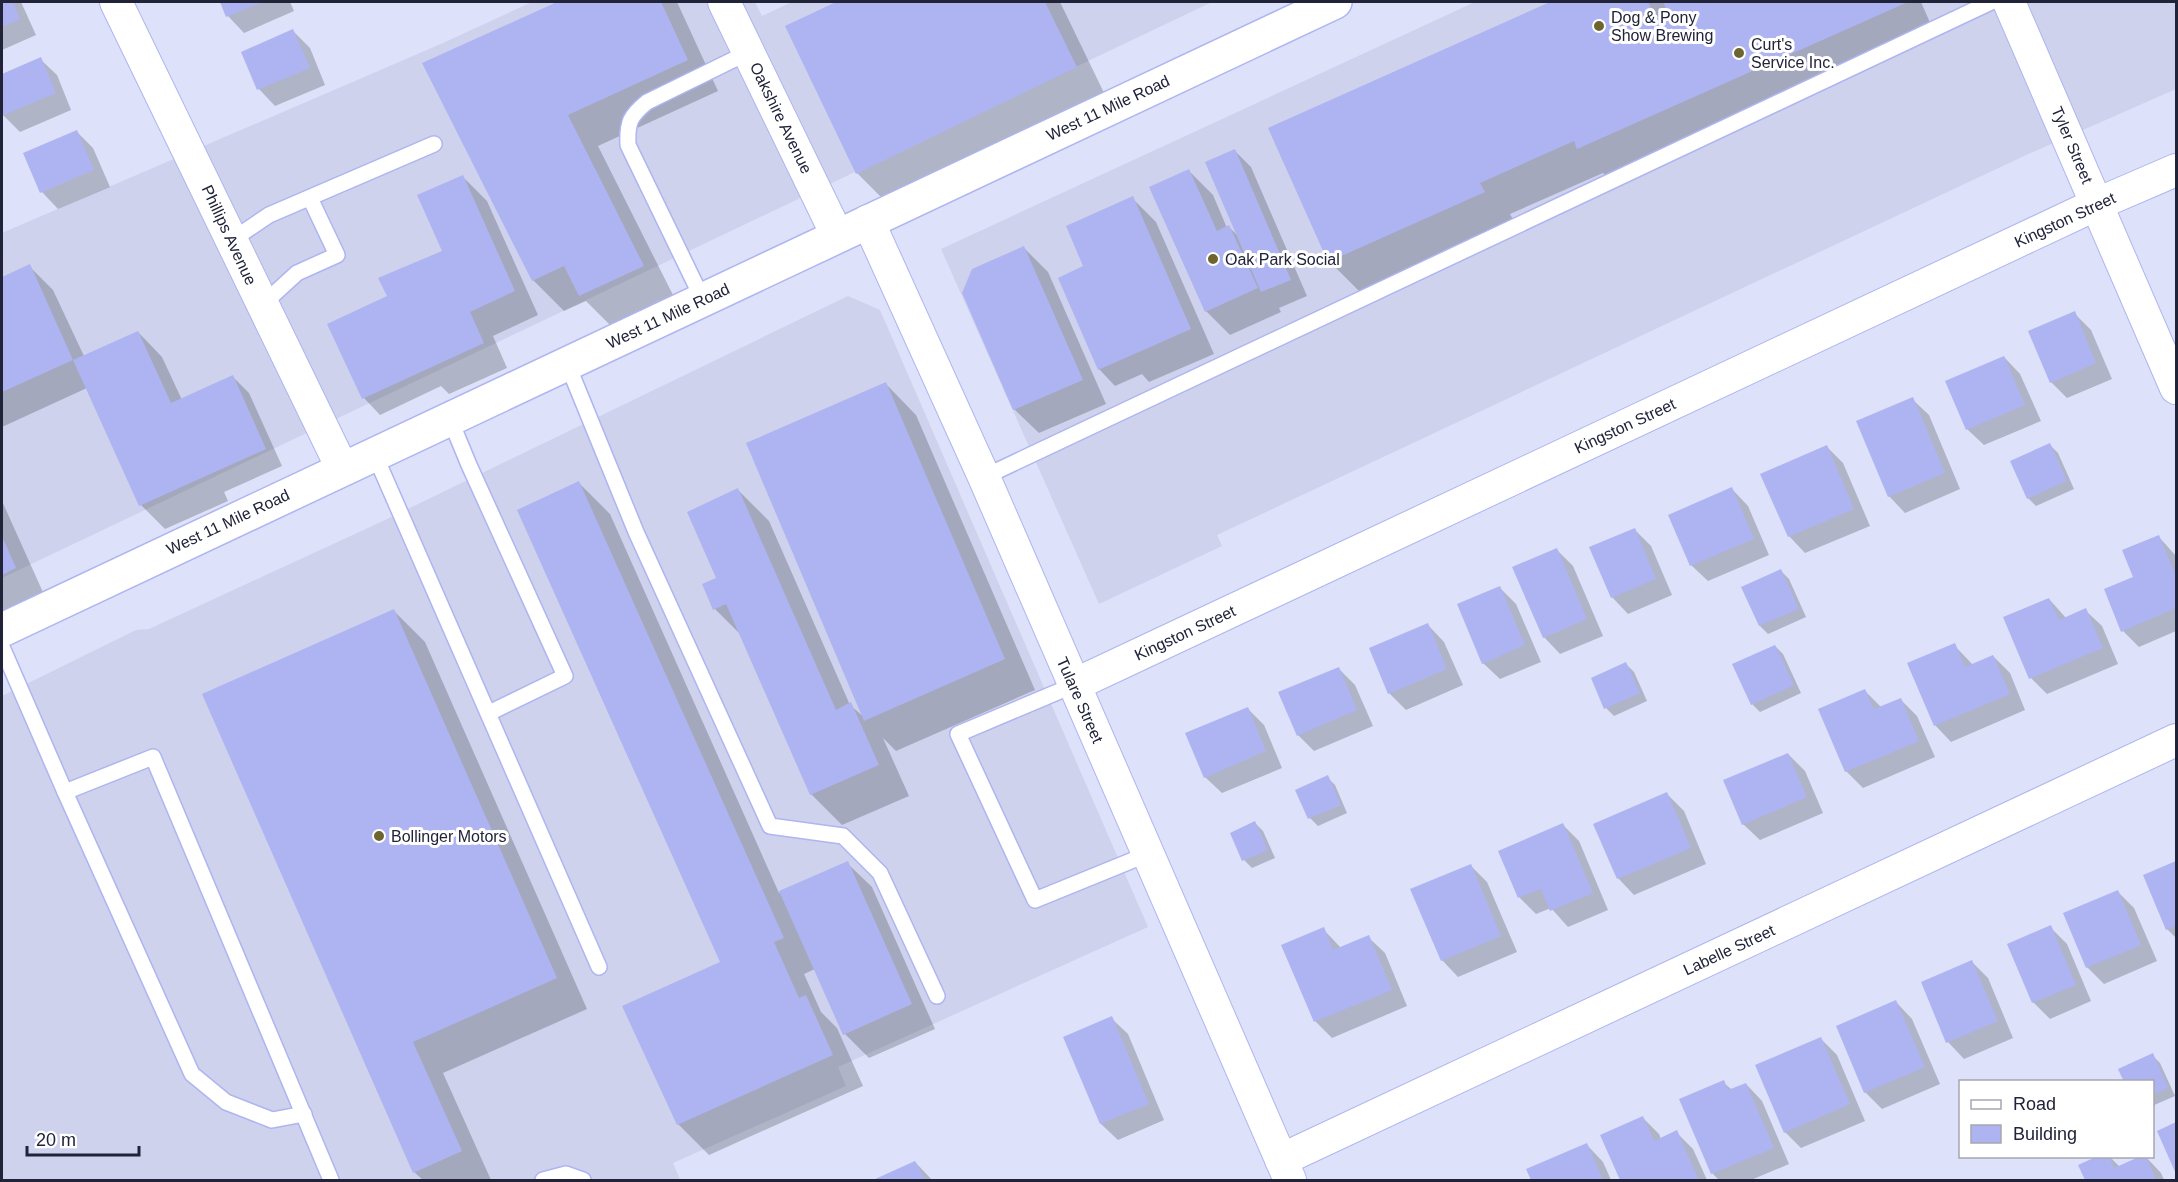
<svg xmlns="http://www.w3.org/2000/svg" width="2178" height="1182" font-family="Arial,sans-serif">
<style>
.built{fill:#ced2ed}
.shadow{fill:#0003}
.building{fill:#adb4f1}
.lines{fill:none;stroke-linecap:round;stroke-linejoin:round}
.lane-casing{stroke:#aeb5f0;stroke-width:18}
.street-casing{stroke:#aeb5f0;stroke-width:34}
.secondary-casing{stroke:#aeb5f0;stroke-width:36}
.lane{stroke:#fff;stroke-width:15}
.street{stroke:#fff;stroke-width:32}
.secondary{stroke:#fff;stroke-width:33}
.poi-dot{fill:#6d6430;stroke:#fff;stroke-width:2}
.labels{text-anchor:middle;dominant-baseline:central;stroke-width:6;stroke-linejoin:round;paint-order:stroke}
.poi-label{font-size:16px;fill:#212339;stroke:#fff;text-anchor:start}
.street-label{font-size:16px;fill:#212339;stroke:#fff}
</style>
<rect width="100%" height="100%" fill="#dde1f9"/>
<g class="built">
<polygon points="532,2 755,2 762,16 792,2 1212,2 2,578 2,233 443,43"/>
<polygon points="1475,2 2176,2 2176,89 2024,156 1217,535 1222,546 1099,604 941,249"/>
<polygon points="848,296 880,310 1148,927 838,1067 846,1086 673,1163 680,1180 2,1180 2,696 136,630 149,629 383,521"/>
</g>
<g class="shadow">
<polygon points="2,2 21,2 36,35 2,50"/>
<polygon points="221,2 290,2 294,11 244,33 228,16"/>
<polygon points="560,2 677,2 718,91 598,146 674,297 611,326 586,301 564,311 533,280 424,64"/>
<polygon points="839,2 1060,2 1107,99 888,204 857,173 787,27"/>
<polygon points="1554,2 1921,2 1935,34 1610,180 1603,173 1510,214 1515,223 1361,293 1330,262 1270,128"/>
<polygon points="293,31 310,48 325,85 275,106 259,89 243,52"/>
<polygon points="40,59 57,75 71,110 20,132 3,115 2,111 2,75"/>
<polygon points="77,132 93,148 110,187 58,209 42,192 25,154"/>
<polygon points="1235,151 1251,167 1307,296 1279,308 1281,312 1230,335 1206,311 1189,171 1213,195 1227,228 1229,227 1239,237"/>
<polygon points="463,177 487,201 538,315 493,336 507,368 449,394 441,386 380,415 364,398 329,325 386,298 444,251"/>
<polygon points="1132,198 1156,222 1214,354 1149,382 1142,374 1115,386 1099,369 1083,268"/>
<polygon points="1024,248 1048,272 1106,404 1039,433 1014,409"/>
<polygon points="29,266 53,290 84,356 138,332 162,357 182,400 232,376 249,393 282,466 224,492 228,501 165,529 141,505 87,388 2,427 2,278"/>
<polygon points="2074,313 2091,330 2112,379 2067,398 2051,382"/>
<polygon points="2004,357 2020,374 2041,421 1984,445 1967,429"/>
<polygon points="885,383 916,415 1035,690 896,751 883,738 909,796 842,825 811,794 742,636 715,609 718,579 738,490 769,521 850,705 864,717"/>
<polygon points="1912,399 1929,415 1960,489 1905,513 1889,496"/>
<polygon points="2050,445 2058,453 2074,489 2036,506 2028,498"/>
<polygon points="1827,447 1843,463 1870,526 1805,553 1789,536"/>
<polygon points="579,483 610,514 779,893 847,863 872,887 935,1029 869,1058 845,1034 815,969 804,974 821,1012 837,1028 863,1086 709,1155 678,1124 722,963"/>
<polygon points="1732,489 1748,506 1769,555 1708,581 1691,565"/>
<polygon points="2,501 46,599 2,619"/>
<polygon points="1634,529 1651,546 1672,595 1628,614 1612,597"/>
<polygon points="2159,537 2176,556 2176,631 2139,647 2123,631 2135,578"/>
<polygon points="1557,550 1573,566 1603,636 1560,654 1544,637"/>
<polygon points="1781,571 1789,579 1806,617 1768,634 1760,626"/>
<polygon points="1500,588 1516,604 1541,662 1500,679 1483,663"/>
<polygon points="2049,599 2066,618 2085,610 2102,626 2118,664 2047,694 2031,678"/>
<polygon points="394,611 425,642 587,1009 443,1073 491,1180 423,1180 414,1172"/>
<polygon points="1428,625 1444,642 1463,685 1406,710 1389,693"/>
<polygon points="1954,645 1973,665 1993,656 2010,673 2025,710 1951,742 1935,725"/>
<polygon points="1775,646 1783,654 1801,693 1760,712 1752,704"/>
<polygon points="1626,664 1634,672 1647,701 1614,716 1606,708"/>
<polygon points="1338,668 1355,685 1373,726 1314,751 1298,735"/>
<polygon points="1865,691 1882,708 1901,700 1917,716 1935,757 1863,788 1846,771"/>
<polygon points="1247,708 1264,725 1282,768 1222,793 1205,777"/>
<polygon points="1788,754 1805,771 1823,813 1760,840 1743,824"/>
<polygon points="1327,777 1335,785 1347,813 1318,826 1310,818"/>
<polygon points="1667,794 1684,811 1706,864 1634,895 1618,878"/>
<polygon points="1255,823 1263,831 1275,858 1252,868 1244,860 1232,833"/>
<polygon points="1563,825 1579,841 1608,910 1568,927 1551,908 1536,914 1520,898 1500,851"/>
<polygon points="2176,863 2176,938 2167,929 2145,876"/>
<polygon points="1470,865 1487,882 1517,952 1458,977 1442,960"/>
<polygon points="2118,892 2134,908 2157,961 2104,984 2087,967"/>
<polygon points="2050,927 2067,944 2091,1001 2050,1019 2033,1002 2009,945"/>
<polygon points="1323,929 1341,948 1368,937 1385,953 1407,1006 1332,1038 1316,1022 1283,946"/>
<polygon points="1972,962 1988,978 2013,1038 1964,1059 1948,1042"/>
<polygon points="1896,1002 1912,1019 1940,1084 1882,1109 1865,1092"/>
<polygon points="1111,1018 1128,1034 1164,1120 1118,1140 1101,1124"/>
<polygon points="1821,1039 1837,1055 1865,1121 1801,1148 1785,1132"/>
<polygon points="2152,1055 2160,1063 2175,1096 2152,1106"/>
<polygon points="1723,1082 1732,1090 1746,1084 1762,1101 1789,1164 1751,1180 1719,1180 1712,1173"/>
<polygon points="1642,1117 1659,1134 1661,1139 1676,1132 1693,1149 1707,1180 1622,1180 1602,1136"/>
<polygon points="2176,1124 2176,1171 2159,1131"/>
<polygon points="1587,1145 1603,1162 1611,1180 1533,1180 1528,1170"/>
<polygon points="2109,1156 2120,1167 2145,1156 2161,1173 2164,1180 2086,1180 2080,1166"/>
<polygon points="915,1162 932,1180 877,1180"/>
</g>
<g class="building">
<polygon points="2,2 13,2 20,19 2,27"/>
<polygon points="220,2 263,2 226,17"/>
<polygon points="557,2 661,2 688,60 568,115 644,266 579,296 564,266 532,281 422,63"/>
<polygon points="836,2 1045,2 1077,67 856,174 785,26"/>
<polygon points="1550,2 1648,2 1656,18 1668,13 1663,2 1908,2 1577,149 1574,141 1480,183 1485,192 1328,262 1268,128"/>
<polygon points="293,29 310,68 257,90 241,52"/>
<polygon points="41,57 56,93 2,116 2,74"/>
<polygon points="77,130 94,170 40,193 23,153"/>
<polygon points="1235,149 1291,280 1261,292 1205,162"/>
<polygon points="1189,169 1217,231 1229,225 1258,288 1205,312 1149,187"/>
<polygon points="463,175 515,291 470,312 484,343 362,399 327,324 387,296 378,278 442,251 417,195"/>
<polygon points="1133,196 1191,329 1098,370 1058,278 1083,266 1066,226"/>
<polygon points="1024,246 1083,380 1013,410 962,293 972,269"/>
<polygon points="30,264 73,360 2,392 2,277"/>
<polygon points="2075,311 2096,363 2050,383 2028,331"/>
<polygon points="138,331 171,403 233,375 266,449 139,506 73,360"/>
<polygon points="2004,356 2025,405 1966,430 1945,381"/>
<polygon points="886,382 1005,659 864,721 746,443"/>
<polygon points="1913,397 1945,473 1888,497 1856,421"/>
<polygon points="2050,443 2067,481 2027,499 2010,461"/>
<polygon points="1827,445 1854,509 1788,537 1760,474"/>
<polygon points="579,481 784,938 774,942 799,998 806,995 833,1055 677,1125 622,1006 720,962 517,510"/>
<polygon points="1732,487 1754,539 1690,566 1668,515"/>
<polygon points="738,488 836,710 851,702 879,765 810,795 726,604 713,610 702,584 716,578 687,512"/>
<polygon points="1635,528 1656,579 1611,598 1589,547"/>
<polygon points="2159,535 2176,576 2176,608 2121,632 2104,589 2133,577 2122,550"/>
<polygon points="2,536 16,568 2,575"/>
<polygon points="1557,548 1587,619 1543,638 1512,567"/>
<polygon points="1781,569 1799,609 1759,626 1741,587"/>
<polygon points="1500,586 1525,645 1482,664 1457,604"/>
<polygon points="2049,598 2059,620 2086,608 2103,648 2029,679 2003,617"/>
<polygon points="394,609 557,978 413,1042 462,1151 413,1173 202,694"/>
<polygon points="1428,623 1447,669 1388,694 1369,648"/>
<polygon points="1955,643 1965,667 1993,655 2010,694 1934,726 1907,663"/>
<polygon points="1775,645 1794,685 1751,705 1732,664"/>
<polygon points="1626,662 1640,693 1604,709 1591,678"/>
<polygon points="1339,667 1357,710 1297,736 1278,692"/>
<polygon points="1865,689 1874,709 1901,698 1919,741 1845,772 1818,709"/>
<polygon points="1248,707 1266,751 1204,778 1185,733"/>
<polygon points="1788,753 1807,797 1742,825 1723,780"/>
<polygon points="1328,775 1341,805 1308,819 1295,790"/>
<polygon points="1667,792 1691,848 1617,879 1593,824"/>
<polygon points="1255,821 1268,850 1242,861 1230,833"/>
<polygon points="1563,823 1593,893 1550,911 1541,889 1518,898 1498,851"/>
<polygon points="848,861 912,1004 843,1035 779,891"/>
<polygon points="2176,861 2176,926 2166,930 2143,875"/>
<polygon points="1471,864 1501,936 1441,961 1410,889"/>
<polygon points="2118,890 2141,945 2086,968 2063,913"/>
<polygon points="2051,925 2076,985 2032,1003 2007,944"/>
<polygon points="1324,927 1333,950 1369,935 1392,990 1314,1022 1281,945"/>
<polygon points="1972,960 1998,1021 1946,1043 1921,982"/>
<polygon points="1896,1000 1925,1067 1864,1093 1836,1026"/>
<polygon points="1112,1016 1149,1104 1100,1124 1063,1037"/>
<polygon points="1821,1037 1850,1104 1784,1133 1755,1065"/>
<polygon points="2153,1053 2168,1088 2152,1095 2152,1082 2124,1082 2118,1069"/>
<polygon points="1724,1080 1728,1090 1746,1083 1774,1148 1711,1174 1679,1099"/>
<polygon points="1643,1116 1654,1141 1677,1130 1698,1179 1620,1180 1600,1135"/>
<polygon points="2176,1122 2176,1174 2157,1131"/>
<polygon points="1587,1143 1603,1180 1531,1180 1526,1169"/>
<polygon points="2098,1156 2109,1156 2114,1168 2141,1156 2146,1156 2156,1180 2085,1180 2078,1165"/>
<polygon points="915,1161 925,1180 873,1180"/>
</g>
<g class="lines">
<defs>
<g id="lane">
<polyline points="232,240 269,215 434,144"/>
<path d="M703,300l-75,-155c-1,-23 2,-29 19,-43l102,-50"/>
<polyline points="262,305 297,273 337,255 310,198"/>
<polyline points="567,363 636,532 770,826 843,836 880,873 937,996"/>
<polyline points="450,419 469,465 565,676 489,713"/>
<polyline points="374,453 599,967"/>
<polyline points="984,477 1991,2"/>
<polyline points="2,647 65,792 153,757 331,1180"/>
<polyline points="1074,685 958,734 1035,900 1148,854"/>
<polyline points="65,792 192,1074 226,1102 272,1120 304,1114"/>
<polyline points="543,1180 566,1174 583,1180"/>
</g>
<g id="street">
<polyline points="116,2 342,468"/>
<polyline points="724,2 837,235"/>
<polyline points="2009,2 2176,388"/>
<polyline points="868,221 984,477 1290,1180"/>
<polyline points="1074,685 2097,204 2176,170"/>
<polyline points="1281,1160 2176,740"/>
</g>
<polyline id="secondary" points="2,630 1335,2"/>
</defs>
<use href="#lane" class="lane-casing"/>
<use href="#street" class="street-casing"/>
<use href="#secondary" class="secondary-casing"/>
<use href="#lane" class="lane"/>
<use href="#street" class="street"/>
<use href="#secondary" class="secondary"/>
</g>
<g class="poi-dot">
<circle cx="1599" cy="26" r="6"/>
<circle cx="1739" cy="53" r="6"/>
<circle cx="1213" cy="259" r="6"/>
<circle cx="379" cy="836" r="6"/>
</g>
<g class="labels">
<g class="poi-label">
<text x="1611" y="17">Dog &amp; Pony<tspan x="1611" dy="18">Show Brewing</tspan></text>
<text x="1751" y="44">Curt's<tspan x="1751" dy="18">Service Inc.</tspan></text>
<text x="1225" y="259">Oak Park Social</text>
<text x="391" y="836">Bollinger Motors</text>
</g>
<g class="street-label">
<text transform="translate(1108 108) rotate(-25)">West 11 Mile Road</text>
<text transform="translate(781 118) rotate(64)">Oakshire Avenue</text>
<text transform="translate(2072 145) rotate(67)">Tyler Street</text>
<text transform="translate(2065 220) rotate(-25)">Kingston Street</text>
<text transform="translate(229 235) rotate(65)">Phillips Avenue</text>
<text transform="translate(668 316) rotate(-25)">West 11 Mile Road</text>
<text transform="translate(1625 426) rotate(-25)">Kingston Street</text>
<text transform="translate(228 522) rotate(-25)">West 11 Mile Road</text>
<text transform="translate(1185 633) rotate(-25)">Kingston Street</text>
<text transform="translate(1080 700) rotate(66)">Tulare Street</text>
<text transform="translate(1729 950) rotate(-25)">Labelle Street</text>
</g>
</g>
<rect width="2178" height="1182" fill="none" stroke="#212339" stroke-width="6"/>
<rect x="1959" y="1080" width="195" height="78" fill="#ffffff" stroke="#a6a7b0" stroke-width="1.5"/>
<rect x="1971" y="1100" width="30" height="9" fill="#ffffff" stroke="#a6a7b0" stroke-width="1.5"/>
<text x="2013" y="1110" font-size="18" fill="#212339">Road</text>
<rect x="1971" y="1125" width="30" height="18" fill="#adb4f1" stroke="#a6a7b0" stroke-width="1.5"/>
<text x="2013" y="1140" font-size="18" fill="#212339">Building</text>
<path d="M27 1146v9h112v-9" fill="none" stroke="#212339" stroke-width="3"/>
<text x="36" y="1146" font-size="18" fill="#212339" stroke="#ffffff" stroke-width="4.5" paint-order="stroke">20 m</text>
</svg>
